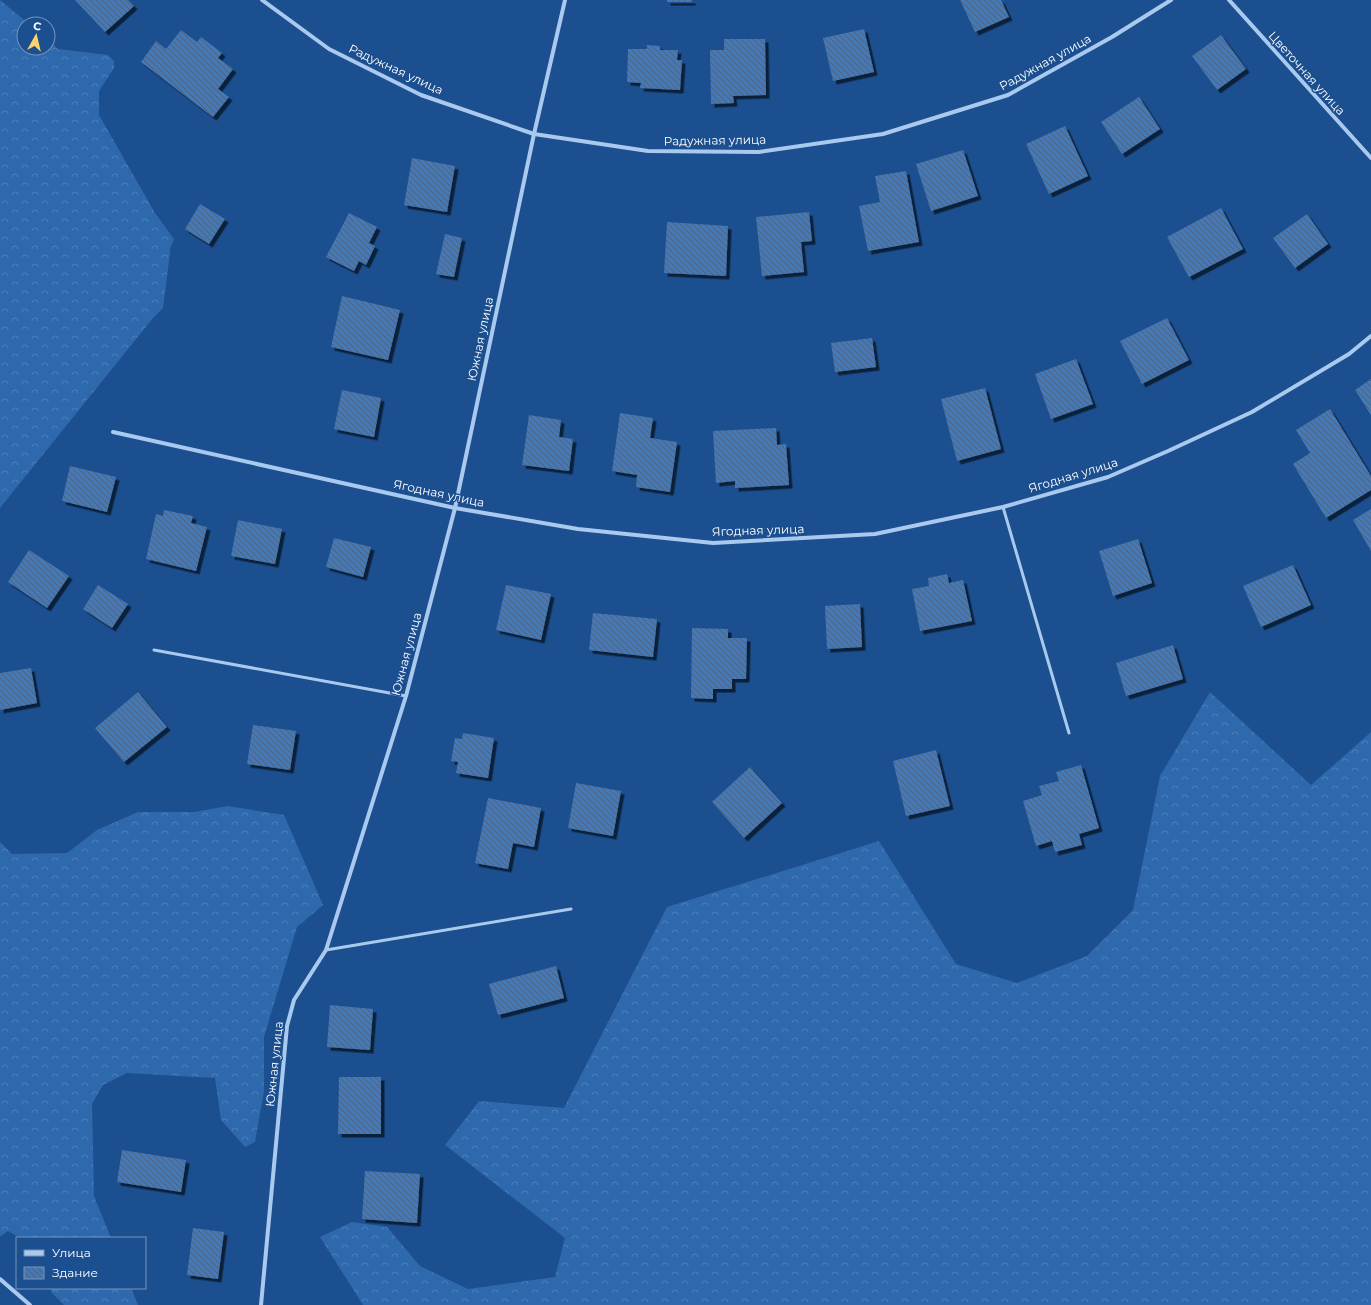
<svg xmlns="http://www.w3.org/2000/svg" width="1371" height="1305" font-family="Montserrat,sans-serif">
<style>
.forest{fill:url(#forest-crowns)}
.building{fill:url(#building-back-hatch);filter:url(#shadow)}
.lines{fill:none;stroke-linecap:round;stroke-linejoin:round}
.service{stroke:#a9c9ee;stroke-width:3}
.minor{stroke:#a9c9ee;stroke-width:4}
.labels{text-anchor:middle;dominant-baseline:central;stroke-width:3;stroke-linejoin:round;paint-order:stroke}
.street-label{font-size:12px;fill:#fff;stroke:#1b4f8f}
</style>
<defs>
<pattern id="forest-crowns" width="20" height="18" patternUnits="userSpaceOnUse"><rect width="20" height="18" fill="#2e69ad"/><path d="M2 6a3 3 0 1 1 6 0M12 15a3 3 0 1 1 6 0" fill="none" stroke="#4d80b9"/></pattern>
<pattern id="building-back-hatch" width="6" height="6" patternUnits="userSpaceOnUse"><rect width="6" height="6" fill="#4478b7"/><path d="M-1 5l2 2M0 0l6 6M5-1l2 2" fill="none" stroke="#486282"/></pattern>
<filter id="shadow"><feDropShadow dx="3.5" dy="3.5" stdDeviation="0" flood-color="#0009"/></filter>
</defs>
<rect width="100%" height="100%" fill="#1b4f8f"/>
<g class="forest">
<polygon points="0,0 29,24 24,24 24,48 48,48 48,40 58,49 108,55 114,61 114,68 99,91 99,115 155,213 174,239 170,249 170,253 163,308 153,318 0,508"/>
<polygon points="1210,692 1311,785 1371,732 1371,1305 363,1305 320,1237 352,1222 387,1227 420,1266 468,1289 555,1277 565,1238 445,1145 479,1101 564,1108 667,907 879,841 956,964 1017,983 1087,956 1133,910 1160,776"/>
<polygon points="228,806 284,815 323,905 297,927 264,1037 264,1091 255,1142 245,1147 221,1120 215,1078 127,1073 103,1085 92,1104 94,1196 111,1238 20,1238 8,1231 0,1237 0,842 12,854 67,853 97,830 138,812 194,812"/>
<polygon points="50,1288 131,1288 138,1305 64,1305 53,1294"/>
</g>
<g class="building">
<polygon points="75,0 128,0 134,6 105,32"/>
<rect x="667" y="0" width="25" height="2"/>
<polygon points="960,0 1001,0 1009,17 975,32"/>
<polygon points="864,29 874,72 833,81 823,38"/>
<polygon points="181,30 197,42 201,37 222,53 218,58 233,69 218,89 229,97 213,117 141,62 156,41 166,49"/>
<polygon points="1221,35 1246,69 1217,90 1192,56"/>
<polygon points="724,39 765,39 766,95 733,96 734,103 711,104 710,50 724,50"/>
<polygon points="647,45 660,46 660,50 678,50 677,60 682,60 680,90 640,88 641,83 627,82 628,49 647,49"/>
<polygon points="1139,97 1160,129 1122,154 1101,122"/>
<polygon points="1065,126 1088,176 1049,194 1026,144"/>
<polygon points="963,150 978,196 931,211 916,164"/>
<polygon points="412,158 455,166 447,212 404,205"/>
<polygon points="906,171 919,242 868,251 859,206 880,202 875,176"/>
<polygon points="200,204 225,219 209,244 185,229"/>
<polygon points="1221,208 1243,249 1189,277 1167,237"/>
<polygon points="809,212 812,241 801,242 804,272 762,276 756,217"/>
<polygon points="349,213 377,227 369,243 375,246 366,265 359,261 354,271 326,257"/>
<polygon points="1307,214 1328,244 1295,268 1273,238"/>
<polygon points="667,222 728,226 726,276 664,273"/>
<polygon points="445,234 462,238 454,277 436,274"/>
<polygon points="342,296 400,310 388,360 331,347"/>
<polygon points="1167,318 1189,360 1142,384 1120,341"/>
<polygon points="872,338 876,367 835,372 831,343"/>
<polygon points="1076,359 1093,404 1051,419 1035,374"/>
<polygon points="1371,379 1371,415 1355,390"/>
<polygon points="985,388 1001,449 957,461 941,399"/>
<polygon points="342,390 381,398 374,437 334,429"/>
<polygon points="1330,409 1371,476 1371,490 1326,518 1293,464 1310,453 1296,430"/>
<polygon points="620,413 653,418 650,438 677,442 670,492 636,487 637,475 612,471"/>
<polygon points="529,415 561,420 559,437 573,439 569,471 522,465"/>
<polygon points="776,428 777,445 786,444 789,485 735,488 735,481 716,483 713,431"/>
<polygon points="70,466 116,477 107,512 62,501"/>
<polygon points="1371,509 1371,551 1353,520"/>
<polygon points="164,510 193,516 191,523 207,527 196,571 146,559 156,514 163,516"/>
<polygon points="238,520 282,529 275,564 231,556"/>
<polygon points="334,538 371,547 363,577 326,567"/>
<polygon points="1138,539 1152,583 1113,596 1099,551"/>
<polygon points="29,550 69,576 47,608 8,582"/>
<polygon points="1293,565 1311,605 1261,627 1243,586"/>
<polygon points="947,574 949,583 963,580 972,621 920,631 912,589 929,586 928,578"/>
<polygon points="98,585 128,604 112,628 83,609"/>
<polygon points="506,585 551,594 541,640 496,630"/>
<polygon points="860,604 862,647 827,649 825,606"/>
<polygon points="593,613 657,619 653,657 589,650"/>
<polygon points="692,628 728,629 728,638 747,638 746,679 732,679 732,689 713,689 713,699 691,698"/>
<polygon points="1173,645 1183,679 1126,696 1116,663"/>
<polygon points="31,668 37,703 0,710 0,673"/>
<polygon points="138,692 167,727 124,762 95,728"/>
<polygon points="253,725 296,731 290,770 247,764"/>
<polygon points="463,733 494,738 488,778 456,773 458,762 451,761 455,738 462,739"/>
<polygon points="936,750 950,806 906,816 893,761"/>
<polygon points="1081,765 1099,828 1079,834 1082,845 1055,852 1052,841 1036,846 1023,801 1042,795 1039,786 1059,781 1056,772"/>
<polygon points="750,767 782,803 744,838 712,802"/>
<polygon points="576,783 621,791 613,836 568,828"/>
<polygon points="488,798 541,808 534,847 513,843 508,869 475,863"/>
<polygon points="556,966 564,998 498,1015 489,984"/>
<polygon points="330,1005 373,1009 370,1050 327,1047"/>
<polygon points="339,1077 381,1077 381,1134 338,1134"/>
<polygon points="122,1150 186,1160 181,1192 117,1182"/>
<polygon points="365,1171 420,1174 417,1223 362,1219"/>
<polygon points="193,1228 224,1232 218,1279 187,1275"/>
</g>
<g class="lines">
<g class="service">
<polyline points="1003,507 1069,733"/>
<polyline points="154,650 406,696"/>
<polyline points="326,950 571,909"/>
</g>
<g class="minor">
<polyline points="262,0 329,49 421,95 534,134 648,151 759,152 883,134 1008,95 1112,37 1171,0"/>
<polyline points="1229,0 1371,158"/>
<polyline points="113,432 455,508 578,529 713,543 875,534 1003,507 1108,477 1168,451 1252,412 1349,354 1371,336"/>
<polyline points="0,1279 30,1305"/>
<polyline points="261,1305 287,1026 294,1000 326,950 406,696 455,508 534,134 565,0"/>
</g>
</g>
<g class="labels">
<g class="street-label">
<text transform="translate(1045 62) rotate(-29)">Радужная улица</text>
<text transform="translate(396 69) rotate(25)">Радужная улица</text>
<text transform="translate(1307 73) rotate(48)">Цветочная улица</text>
<text transform="translate(715 140) rotate(-1)">Радужная улица</text>
<text transform="translate(480 339) rotate(-78)">Южная улица</text>
<text transform="translate(1073 475) rotate(-17)">Ягодная улица</text>
<text transform="translate(439 493) rotate(12)">Ягодная улица</text>
<text transform="translate(758 530) rotate(-2)">Ягодная улица</text>
<text transform="translate(406 654) rotate(-75)">Южная улица</text>
<text transform="translate(274 1064) rotate(-84)">Южная улица</text>
</g>
</g>
<rect x="16" y="1237" width="130" height="52" fill="#1b4f8f" stroke="#7695bc"/>
<rect x="24" y="1250" width="20" height="6" fill="#a9c9ee" stroke="#7695bc"/>
<text x="52" y="1257" font-size="12" fill="#ffffff">Улица</text>
<rect x="24" y="1267" width="20" height="12" fill="url(#building-back-hatch)" stroke="#7695bc"/>
<text x="52" y="1277" font-size="12" fill="#ffffff">Здание</text>
<g transform="translate(36 36) rotate(8)"><circle r="19" fill="#1b4f8f" stroke="#7695bc"/>
<path d="M0-3L7 15L0 10L-7 15Z" fill="#ffd166"/>
<text y="-6" font-size="11" font-weight="bold" text-anchor="middle" fill="#ffffff">С</text>
</g>
</svg>
